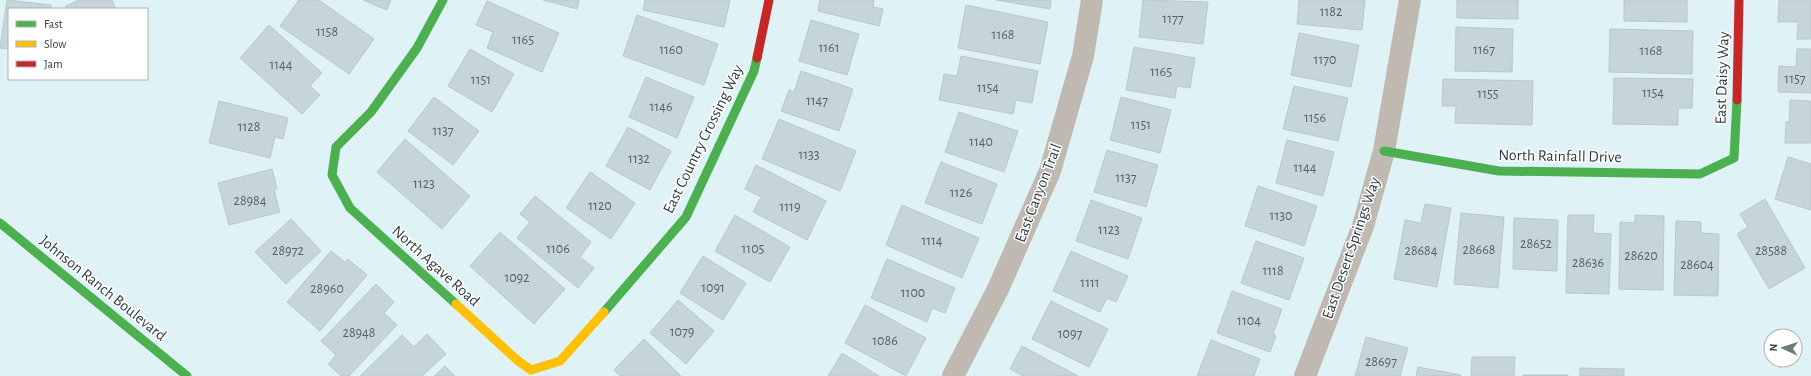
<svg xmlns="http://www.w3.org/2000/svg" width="1811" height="376" font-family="'Alegreya Sans',sans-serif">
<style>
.building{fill:#c6d5d7;stroke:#b9c8cb}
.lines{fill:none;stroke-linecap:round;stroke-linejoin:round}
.street{stroke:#c0b9b2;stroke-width:22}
.fast{stroke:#4caf50;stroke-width:9}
.slow{stroke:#ffc107;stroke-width:9}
.jam{stroke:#c62828;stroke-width:9}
.labels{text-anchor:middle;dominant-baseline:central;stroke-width:3;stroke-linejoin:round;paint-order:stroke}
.number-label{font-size:14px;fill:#566366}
.street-label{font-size:16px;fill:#303d40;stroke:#fff}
</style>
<rect width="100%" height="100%" fill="#dff2f5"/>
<g class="building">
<polygon points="7,0 51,5 50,9 9,9 9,49 0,48"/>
<polygon points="79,0 112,0 116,9 67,9 66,6"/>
<polygon points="299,0 319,0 374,39 349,74 280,26"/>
<polygon points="363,0 391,0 387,10"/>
<polygon points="543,0 579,0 577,9"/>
<polygon points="645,0 730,0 724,27 643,10"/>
<polygon points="820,0 874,0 873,7 883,9 879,26 818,11"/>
<polygon points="996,0 1051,0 1050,9"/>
<polygon points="1143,0 1208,2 1203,44 1139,37"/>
<polygon points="1299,0 1365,0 1362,30 1297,24"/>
<polygon points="1457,0 1518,0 1518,19 1457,18"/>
<polygon points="1624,0 1687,0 1687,22 1624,21"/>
<polygon points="1779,0 1811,0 1811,39 1797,39 1798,22 1778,22"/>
<polygon points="487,1 559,33 542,72 487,48 493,32 476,25"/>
<polygon points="966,5 1048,22 1040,64 958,48"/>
<polygon points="637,15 718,44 704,85 623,56"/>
<polygon points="811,20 859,34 847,75 799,61"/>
<polygon points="269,25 322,73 310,86 320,95 302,114 240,58"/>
<polygon points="1456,27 1513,29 1512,72 1455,71"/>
<polygon points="1610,29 1693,31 1692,74 1609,72"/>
<polygon points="1299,33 1359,45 1351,87 1291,75"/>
<polygon points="1134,47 1195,58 1190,88 1177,86 1175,98 1126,90"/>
<polygon points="470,49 514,74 492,112 448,86"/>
<polygon points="1797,49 1811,49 1811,93 1778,92 1779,66 1796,67"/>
<polygon points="961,56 1038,71 1032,103 1016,100 1013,114 939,100 944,74 957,76"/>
<polygon points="801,71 853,89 839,131 781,111 789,90 794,92"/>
<polygon points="646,77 694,97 677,138 629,117"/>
<polygon points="1614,78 1693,79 1692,108 1678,108 1678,125 1613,124"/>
<polygon points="1443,79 1533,81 1532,125 1455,123 1456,106 1442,106"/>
<polygon points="1294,86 1348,98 1338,141 1283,129"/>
<polygon points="434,97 479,131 453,165 408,131"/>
<polygon points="1121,97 1171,110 1160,153 1110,140"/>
<polygon points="1790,100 1811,101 1811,143 1785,143 1786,122 1789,122"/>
<polygon points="219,101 288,118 283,139 275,137 270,158 209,143"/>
<polygon points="959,112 1018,131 1004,172 945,152"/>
<polygon points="779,119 856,151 840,191 762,159"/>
<polygon points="628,127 671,151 650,190 606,166"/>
<polygon points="405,139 470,196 442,229 377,172"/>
<polygon points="1287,140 1334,152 1323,196 1276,183"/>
<polygon points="1107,150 1158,165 1146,207 1094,192"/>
<polygon points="1788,157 1811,164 1811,210 1775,199"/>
<polygon points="941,162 997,184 982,224 925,203"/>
<polygon points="756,165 826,201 807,240 753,212 761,197 745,189"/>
<polygon points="272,169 277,189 274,190 280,212 229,225 218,183"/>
<polygon points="590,172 635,203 611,239 566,208"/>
<polygon points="1258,186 1317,206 1304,246 1245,226"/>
<polygon points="535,196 591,242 580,257 594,268 578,288 517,238 530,222 520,214"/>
<polygon points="1765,199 1805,268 1769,289 1737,234 1748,227 1740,214"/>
<polygon points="1091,200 1142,218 1128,259 1076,241"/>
<polygon points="1425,204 1451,208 1437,287 1394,279 1405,220 1421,223"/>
<polygon points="902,205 979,238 962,278 886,245"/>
<polygon points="1461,213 1504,217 1498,288 1454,284"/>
<polygon points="735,215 790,247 770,282 715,251"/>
<polygon points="1568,215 1594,215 1593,233 1611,234 1609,294 1566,293"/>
<polygon points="1635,215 1664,216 1663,290 1619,289 1620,222 1635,223"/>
<polygon points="1514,218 1558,220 1557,271 1513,269"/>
<polygon points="291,219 321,251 286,284 255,252"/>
<polygon points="1676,221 1701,222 1701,233 1719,234 1718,296 1674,295"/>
<polygon points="500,232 565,289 534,324 470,266"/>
<polygon points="1256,241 1304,258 1289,300 1241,283"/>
<polygon points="331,251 345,262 348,259 367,275 320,331 287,302"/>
<polygon points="1071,251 1128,276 1116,302 1107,298 1100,312 1053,291"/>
<polygon points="703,256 746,283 723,320 680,293"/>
<polygon points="887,259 955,288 945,313 932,308 927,322 871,298"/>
<polygon points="376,284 394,302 384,313 397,325 349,376 341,376 328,364 336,355 321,341"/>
<polygon points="1232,291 1282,309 1273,334 1276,336 1270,352 1217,333"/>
<polygon points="678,300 714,331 686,364 650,333"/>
<polygon points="1051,301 1108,329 1089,367 1032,339"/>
<polygon points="865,305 926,338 906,376 845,343"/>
<polygon points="427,334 446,354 422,376 360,376 402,335 414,347"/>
<polygon points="1366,337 1408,348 1400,376 1355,376"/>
<polygon points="644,339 681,376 620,376 614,370"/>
<polygon points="1211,340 1260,359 1254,376 1197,376"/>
<polygon points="1022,346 1078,376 1023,376 1010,369"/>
<polygon points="842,353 879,376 828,376"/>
<polygon points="1472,357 1515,357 1514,376 1471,376"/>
<polygon points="445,366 455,376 434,376"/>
<polygon points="1418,367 1461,375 1460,376 1416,376"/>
<polygon points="1580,368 1624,369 1624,376 1580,376"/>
<rect x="1523" y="375" width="45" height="1"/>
</g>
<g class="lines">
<g class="street">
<polyline points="953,376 998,289 1050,171 1083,56 1092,0"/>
<polyline points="1305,376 1363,226 1384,151 1410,0"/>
</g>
<g class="fast">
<polyline points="443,0 417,48 371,112 336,147 332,175 350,208 456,304"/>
<polyline points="1384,151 1499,171 1700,174 1734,158 1737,100"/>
<polyline points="0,223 187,376"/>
<polyline points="604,312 686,217 754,71 757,58"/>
</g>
<polyline class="slow" points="456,304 517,360 531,370 560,361 604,312"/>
<g class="jam">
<polyline points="757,58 769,0"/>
<polyline points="1737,100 1739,0"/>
</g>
</g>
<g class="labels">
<g class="number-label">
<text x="1331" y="12">1182</text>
<text x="1173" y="19">1177</text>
<text x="327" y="32">1158</text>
<text x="1003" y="35">1168</text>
<text x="523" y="40">1165</text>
<text x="829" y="48">1161</text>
<text x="671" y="50">1160</text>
<text x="1484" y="50">1167</text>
<text x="1651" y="51">1168</text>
<text x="1325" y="60">1170</text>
<text x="281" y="65">1144</text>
<text x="1161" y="72">1165</text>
<text x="1795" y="79">1157</text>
<text x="481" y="80">1151</text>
<text x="988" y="88">1154</text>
<text x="1653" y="93">1154</text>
<text x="1488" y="94">1155</text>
<text x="817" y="101">1147</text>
<text x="661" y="107">1146</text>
<text x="1315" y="118">1156</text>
<text x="1141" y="125">1151</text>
<text x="249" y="127">1128</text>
<text x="443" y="131">1137</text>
<text x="981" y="142">1140</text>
<text x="809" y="155">1133</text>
<text x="639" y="159">1132</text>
<text x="1305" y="168">1144</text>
<text x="1126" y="178">1137</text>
<text x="424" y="184">1123</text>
<text x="961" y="193">1126</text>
<text x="250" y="201">28984</text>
<text x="600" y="206">1120</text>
<text x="790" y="207">1119</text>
<text x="1281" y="216">1130</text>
<text x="1109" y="230">1123</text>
<text x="932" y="241">1114</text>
<text x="1536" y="244">28652</text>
<text x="558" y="249">1106</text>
<text x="753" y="249">1105</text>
<text x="1479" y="250">28668</text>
<text x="288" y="251">28972</text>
<text x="1421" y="251">28684</text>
<text x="1771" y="251">28588</text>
<text x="1641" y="256">28620</text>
<text x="1588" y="263">28636</text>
<text x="1697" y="265">28604</text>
<text x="1273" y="271">1118</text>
<text x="517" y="278">1092</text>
<text x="1090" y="283">1111</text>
<text x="713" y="288">1091</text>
<text x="327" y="289">28960</text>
<text x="913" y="293">1100</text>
<text x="1249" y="321">1104</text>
<text x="682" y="332">1079</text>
<text x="359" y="333">28948</text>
<text x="1070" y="334">1097</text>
<text x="885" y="341">1086</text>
<text x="1381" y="362">28697</text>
</g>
<g class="street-label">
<text transform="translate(1722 78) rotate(-88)">East Daisy Way</text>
<text transform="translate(703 139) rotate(-64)">East Country Crossing Way</text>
<text transform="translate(1560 156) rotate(1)">North Rainfall Drive</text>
<text transform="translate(1038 193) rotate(-69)">East Canyon Trail</text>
<text transform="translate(1351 248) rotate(-71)">East Desert Springs Way</text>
<text transform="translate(436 266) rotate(42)">North Agave Road</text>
<text transform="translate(103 288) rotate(39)">Johnson Ranch Boulevard</text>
</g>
</g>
<rect x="8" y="8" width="140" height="72" fill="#ffffff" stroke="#acb1b3"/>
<rect x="16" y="21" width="20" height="6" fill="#4caf50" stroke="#acb1b3"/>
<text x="44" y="28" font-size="12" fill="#303d40">Fast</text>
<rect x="16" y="41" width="20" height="6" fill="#ffc107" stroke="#acb1b3"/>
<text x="44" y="48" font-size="12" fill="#303d40">Slow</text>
<rect x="16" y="61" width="20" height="6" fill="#c62828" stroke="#acb1b3"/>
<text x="44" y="68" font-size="12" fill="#303d40">Jam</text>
<g transform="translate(1783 348) rotate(273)"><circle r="19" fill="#ffffff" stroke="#acb1b3"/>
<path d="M0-3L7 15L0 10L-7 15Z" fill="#6d7c7f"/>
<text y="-6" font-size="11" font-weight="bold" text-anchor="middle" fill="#303d40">N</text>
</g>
</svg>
